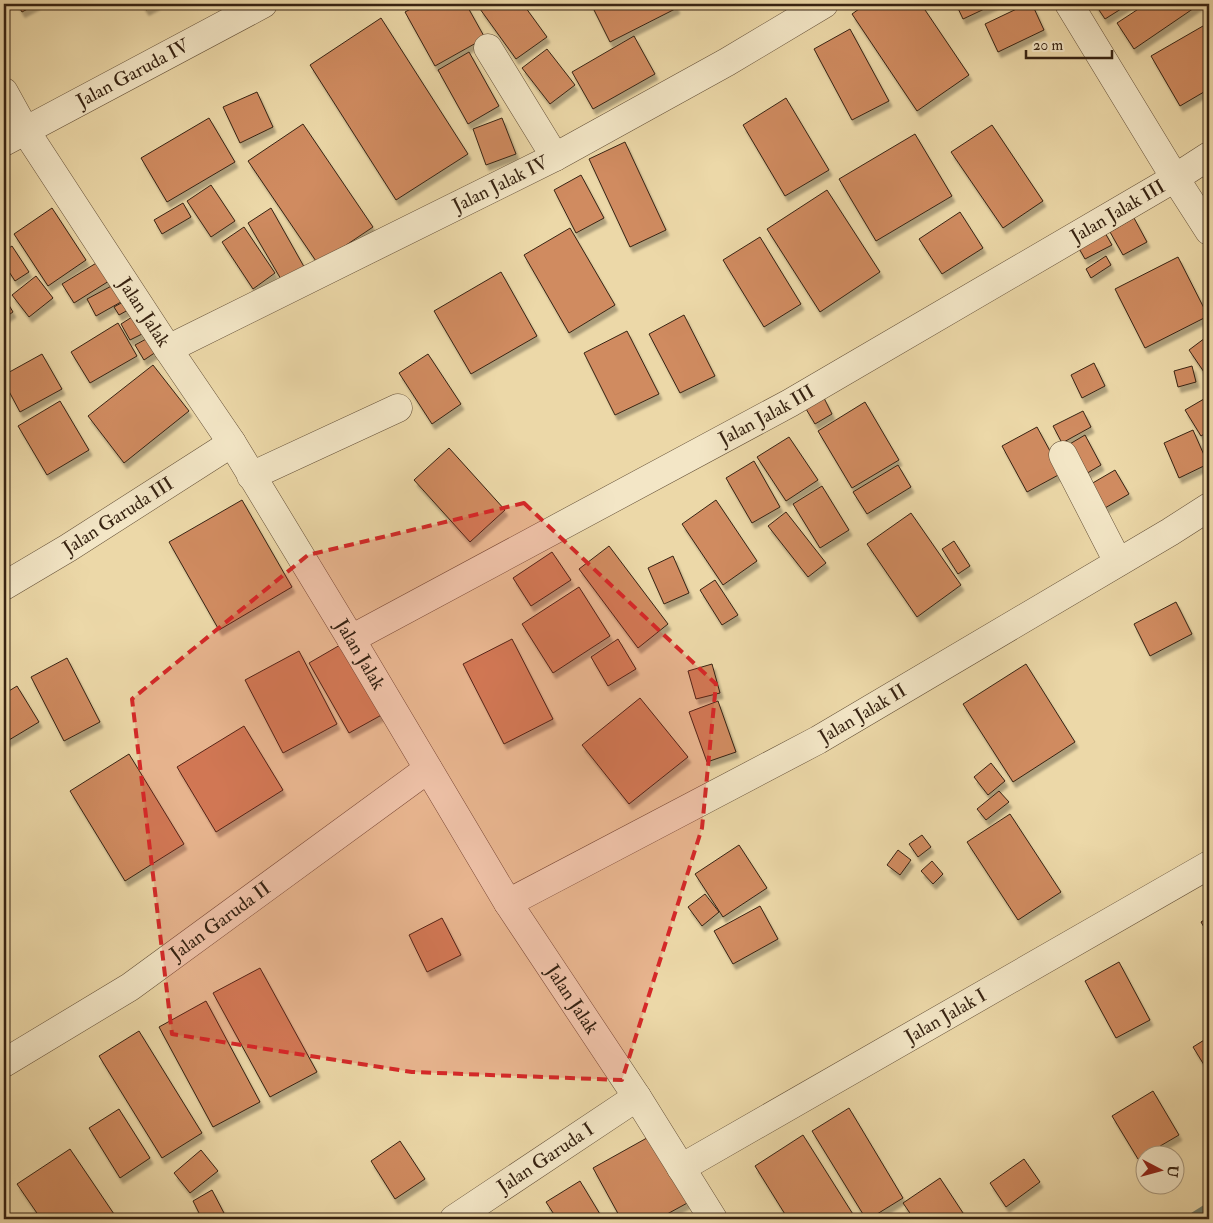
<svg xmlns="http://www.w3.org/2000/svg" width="1213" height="1223" font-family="'IM FELL Double Pica',serif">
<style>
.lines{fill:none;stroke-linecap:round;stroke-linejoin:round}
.stream{stroke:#727e6d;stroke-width:9}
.building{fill:#d08b61;stroke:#372312;filter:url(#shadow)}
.minor-casing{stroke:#645038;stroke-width:29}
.minor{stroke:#f3e6c6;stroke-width:28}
.marked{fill:#d62828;fill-opacity:0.2;stroke:#d62828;stroke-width:4;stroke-dasharray:10 6;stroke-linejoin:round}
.labels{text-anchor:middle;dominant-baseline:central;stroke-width:4;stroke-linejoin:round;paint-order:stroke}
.street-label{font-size:19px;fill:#372312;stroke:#f3e6c6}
</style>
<defs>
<filter id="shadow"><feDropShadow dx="3" dy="5.5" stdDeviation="1" flood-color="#0004"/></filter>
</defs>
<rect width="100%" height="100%" fill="#ecd8a8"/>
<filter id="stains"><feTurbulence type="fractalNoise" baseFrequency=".004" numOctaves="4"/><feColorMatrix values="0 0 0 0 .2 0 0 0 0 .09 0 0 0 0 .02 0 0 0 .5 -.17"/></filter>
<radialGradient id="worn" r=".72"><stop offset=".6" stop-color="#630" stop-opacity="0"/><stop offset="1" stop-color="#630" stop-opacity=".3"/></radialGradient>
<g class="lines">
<polyline class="stream" points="1190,1219 1209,1207"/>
</g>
<g class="building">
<polygon points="17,4 37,4 22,12"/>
<polygon points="142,4 157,4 146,10"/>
<polygon points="420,4 466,4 485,38 435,66 405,12"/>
<polygon points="487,4 523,4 547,37 516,59 480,9"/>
<polygon points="591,4 675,4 677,8 610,42"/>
<polygon points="866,4 921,4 969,75 917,111 852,14"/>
<polygon points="956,4 995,4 963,19"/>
<polygon points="1027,4 1032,4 1044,30 998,52 985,24"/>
<polygon points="1095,4 1129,4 1105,19"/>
<polygon points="1146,4 1200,4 1134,49 1117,23"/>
<polygon points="381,18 468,154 396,200 310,65"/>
<polygon points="1203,26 1209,38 1209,89 1180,106 1151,56"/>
<polygon points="850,29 889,101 852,120 814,49"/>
<polygon points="634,36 655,74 593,109 572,72"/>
<polygon points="547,49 575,85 550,104 522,68"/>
<polygon points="469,52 499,106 468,124 438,70"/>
<polygon points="257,92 273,127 240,143 223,107"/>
<polygon points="786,98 829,170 785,196 743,125"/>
<polygon points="209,118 235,162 167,202 141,158"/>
<polygon points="502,118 516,154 486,165 473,129"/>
<polygon points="303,124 373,227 318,264 248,161"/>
<polygon points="992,125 1043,201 1003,228 951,152"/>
<polygon points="915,134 952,196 876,241 839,179"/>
<polygon points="625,142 666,230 630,247 589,159"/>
<polygon points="581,175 604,218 576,233 554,190"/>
<polygon points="211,185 235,221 211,237 187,201"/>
<polygon points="827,190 880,272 820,312 767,229"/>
<polygon points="183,203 191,217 162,234 154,220"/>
<polygon points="52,208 86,260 48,286 14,234"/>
<polygon points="271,208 307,272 285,286 248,223"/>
<polygon points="960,212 983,248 942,274 919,239"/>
<polygon points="1134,218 1147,242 1123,255 1110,232"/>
<polygon points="244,227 275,273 253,289 222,242"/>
<polygon points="570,228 615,305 569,333 524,255"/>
<polygon points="1104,231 1112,245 1085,259 1077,245"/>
<polygon points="760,237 801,304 764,327 723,260"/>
<polygon points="12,246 29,272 15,281 4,264 4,251"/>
<polygon points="1106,256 1111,265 1091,278 1086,269"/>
<polygon points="1178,257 1208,316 1145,348 1115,289"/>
<polygon points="98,262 109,281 74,303 62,284"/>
<polygon points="501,272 537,336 471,374 434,311"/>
<polygon points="36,276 53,298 29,317 12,295"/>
<polygon points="119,282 128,298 96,316 87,299"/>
<polygon points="4,297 13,312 4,318"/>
<polygon points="132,297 137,305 119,315 114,307"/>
<polygon points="684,315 715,376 680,393 649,334"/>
<polygon points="132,317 142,334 130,340 121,324"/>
<polygon points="118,323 137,356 90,383 71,352"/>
<polygon points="627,331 659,394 615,415 584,353"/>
<polygon points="1209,335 1209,368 1204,372 1189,350"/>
<polygon points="148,338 156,352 144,360 135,345"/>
<polygon points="42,354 62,389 20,412 4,382 4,375"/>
<polygon points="428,354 461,404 432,424 399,373"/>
<polygon points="1094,363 1105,386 1082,398 1071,375"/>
<polygon points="153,365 189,411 124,463 88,416"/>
<polygon points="1192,366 1196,382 1178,387 1174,371"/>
<polygon points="1209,396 1209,431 1201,436 1185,410"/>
<polygon points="824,398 832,414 815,424 806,409"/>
<polygon points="60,401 89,450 47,475 18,426"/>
<polygon points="865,402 899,460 852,488 818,431"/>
<polygon points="1083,411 1091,427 1062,443 1053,426"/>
<polygon points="1037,427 1062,473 1027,492 1002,446"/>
<polygon points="1193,430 1208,464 1179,478 1164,443"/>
<polygon points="1085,435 1101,465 1084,475 1068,445"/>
<polygon points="789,437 818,480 786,501 757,457"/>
<polygon points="449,448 505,510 470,542 414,480"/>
<polygon points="754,461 780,507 752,523 726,478"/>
<polygon points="898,465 911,487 867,514 853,492"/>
<polygon points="1115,470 1129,494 1105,508 1091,484"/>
<polygon points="822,486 849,530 820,548 793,504"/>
<polygon points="242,500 292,587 219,630 169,542"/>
<polygon points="716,500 757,561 723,585 682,524"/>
<polygon points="786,512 826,563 808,577 768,526"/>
<polygon points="911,513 961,585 917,617 867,544"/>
<polygon points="954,541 970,566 958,574 942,549"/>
<polygon points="609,546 668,624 638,648 579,569"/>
<polygon points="552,552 571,580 531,606 513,578"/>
<polygon points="673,556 689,593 664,604 648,568"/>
<polygon points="715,580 738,615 722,625 700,590"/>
<polygon points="579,587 610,636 553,673 522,624"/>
<polygon points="1176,602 1192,634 1150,656 1134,624"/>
<polygon points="512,639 553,719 504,744 463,664"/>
<polygon points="618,639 636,669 608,686 591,657"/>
<polygon points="347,641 387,712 349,733 309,663"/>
<polygon points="299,651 337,724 283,753 245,680"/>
<polygon points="67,658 100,722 64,741 31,677"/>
<polygon points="712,664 720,693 696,699 688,671"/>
<polygon points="1026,664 1075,742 1013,782 963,704"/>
<polygon points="17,686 39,722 4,743 4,694"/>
<polygon points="640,698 688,757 629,804 582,745"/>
<polygon points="718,701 736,752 707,762 689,712"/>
<polygon points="244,726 283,790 216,832 177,767"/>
<polygon points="129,754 184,844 125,881 70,791"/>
<polygon points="991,763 1005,781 988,795 974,777"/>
<polygon points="999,791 1009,802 986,820 977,809"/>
<polygon points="1010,814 1061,892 1018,920 967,842"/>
<polygon points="922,835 931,847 918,857 909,844"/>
<polygon points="739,845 767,888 723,917 695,874"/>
<polygon points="898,850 911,860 900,875 887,865"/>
<polygon points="932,861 943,874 933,884 921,871"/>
<polygon points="705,894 719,912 702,926 688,907"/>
<polygon points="760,906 778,939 733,964 714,931"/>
<polygon points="1209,917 1209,936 1201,922"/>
<polygon points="442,918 461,955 427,972 409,935"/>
<polygon points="1119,962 1150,1020 1116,1038 1085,981"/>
<polygon points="260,968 317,1072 270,1097 213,993"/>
<polygon points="206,1001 260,1102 213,1127 159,1027"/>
<polygon points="139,1031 202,1133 162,1158 99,1056"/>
<polygon points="1209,1037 1209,1073 1193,1047"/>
<polygon points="1153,1091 1179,1135 1138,1159 1112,1116"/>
<polygon points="849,1108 903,1198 869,1219 866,1219 812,1131"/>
<polygon points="119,1109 150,1158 120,1178 89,1128"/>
<polygon points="654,1134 691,1201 658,1219 621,1219 593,1168"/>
<polygon points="803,1135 856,1219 788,1219 755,1166"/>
<polygon points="400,1141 425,1179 395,1199 371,1161"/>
<polygon points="70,1149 114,1214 106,1219 41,1219 17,1184"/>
<polygon points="201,1150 218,1171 190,1193 174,1173"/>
<polygon points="1024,1159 1040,1182 1006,1207 990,1183"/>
<polygon points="940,1178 967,1219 914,1219 903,1203"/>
<polygon points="580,1181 603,1219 557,1219 546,1202"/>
<polygon points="212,1190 225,1215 217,1219 202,1219 193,1201"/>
</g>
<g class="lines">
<defs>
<g id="minor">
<polyline points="1069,4 1175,178 1209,231"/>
<polyline points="488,48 555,157"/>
<path id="s1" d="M4,92l21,38 143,219 64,94 119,196 157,264 129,194 76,122"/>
<path id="s2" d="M4,142l259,-138"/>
<path id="s3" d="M168,349l387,-192 172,-95 97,-58"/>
<polyline points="1063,455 1118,562"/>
<polyline points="251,476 398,408"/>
<path id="s4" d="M4,586l64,-38 164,-105"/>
<path id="s5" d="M351,639l439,-236 385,-225 34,-22"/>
<path id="s6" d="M508,903l310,-163 352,-208 39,-25"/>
<path id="s7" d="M4,1063l126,-76 298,-218"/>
<path id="s8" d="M681,1168l528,-303"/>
<path id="s9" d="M454,1219l183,-122"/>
</g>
</defs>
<use href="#minor" class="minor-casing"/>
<use href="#minor" class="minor"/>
</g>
<path class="marked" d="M524,503l192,181 -14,144 -80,252 -210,-8 -240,-38 -40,-335 176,-144z"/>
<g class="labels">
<g class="street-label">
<text stroke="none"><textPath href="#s2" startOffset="146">Jalan Garuda IV</textPath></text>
<text stroke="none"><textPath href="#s3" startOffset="371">Jalan Jalak IV</textPath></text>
<text stroke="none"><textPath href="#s5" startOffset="878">Jalan Jalak III</textPath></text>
<text stroke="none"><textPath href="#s1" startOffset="261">Jalan Jalak</textPath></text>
<text stroke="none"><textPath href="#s5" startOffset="472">Jalan Jalak III</textPath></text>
<text stroke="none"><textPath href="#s4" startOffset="134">Jalan Garuda III</textPath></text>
<text stroke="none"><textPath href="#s1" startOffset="666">Jalan Jalak</textPath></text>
<text stroke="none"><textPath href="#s6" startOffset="402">Jalan Jalak II</textPath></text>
<text stroke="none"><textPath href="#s7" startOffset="259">Jalan Garuda II</textPath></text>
<text stroke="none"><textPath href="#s1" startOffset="1071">Jalan Jalak</textPath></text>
<text stroke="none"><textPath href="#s8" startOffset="305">Jalan Jalak I</textPath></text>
<text stroke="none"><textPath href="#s9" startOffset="110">Jalan Garuda I</textPath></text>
</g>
</g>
<rect width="1213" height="1223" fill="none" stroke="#ecd8a8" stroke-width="20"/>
<rect x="5" y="5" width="1203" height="1213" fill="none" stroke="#372312" stroke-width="2.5"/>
<rect x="10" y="10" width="1193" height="1203" fill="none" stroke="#372312"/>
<g transform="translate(1160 1170) rotate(96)"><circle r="24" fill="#f3e6c6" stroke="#a8987e"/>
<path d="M0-4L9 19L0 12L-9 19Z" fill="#8f2418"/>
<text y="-8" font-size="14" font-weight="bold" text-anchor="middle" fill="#372312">U</text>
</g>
<path d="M1026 50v8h86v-8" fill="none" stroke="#372312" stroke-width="2.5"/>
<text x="1033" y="50" font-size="15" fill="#372312" stroke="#f3e6c6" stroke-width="4" paint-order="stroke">20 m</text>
<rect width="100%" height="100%" filter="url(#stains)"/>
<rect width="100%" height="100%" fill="url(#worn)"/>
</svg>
